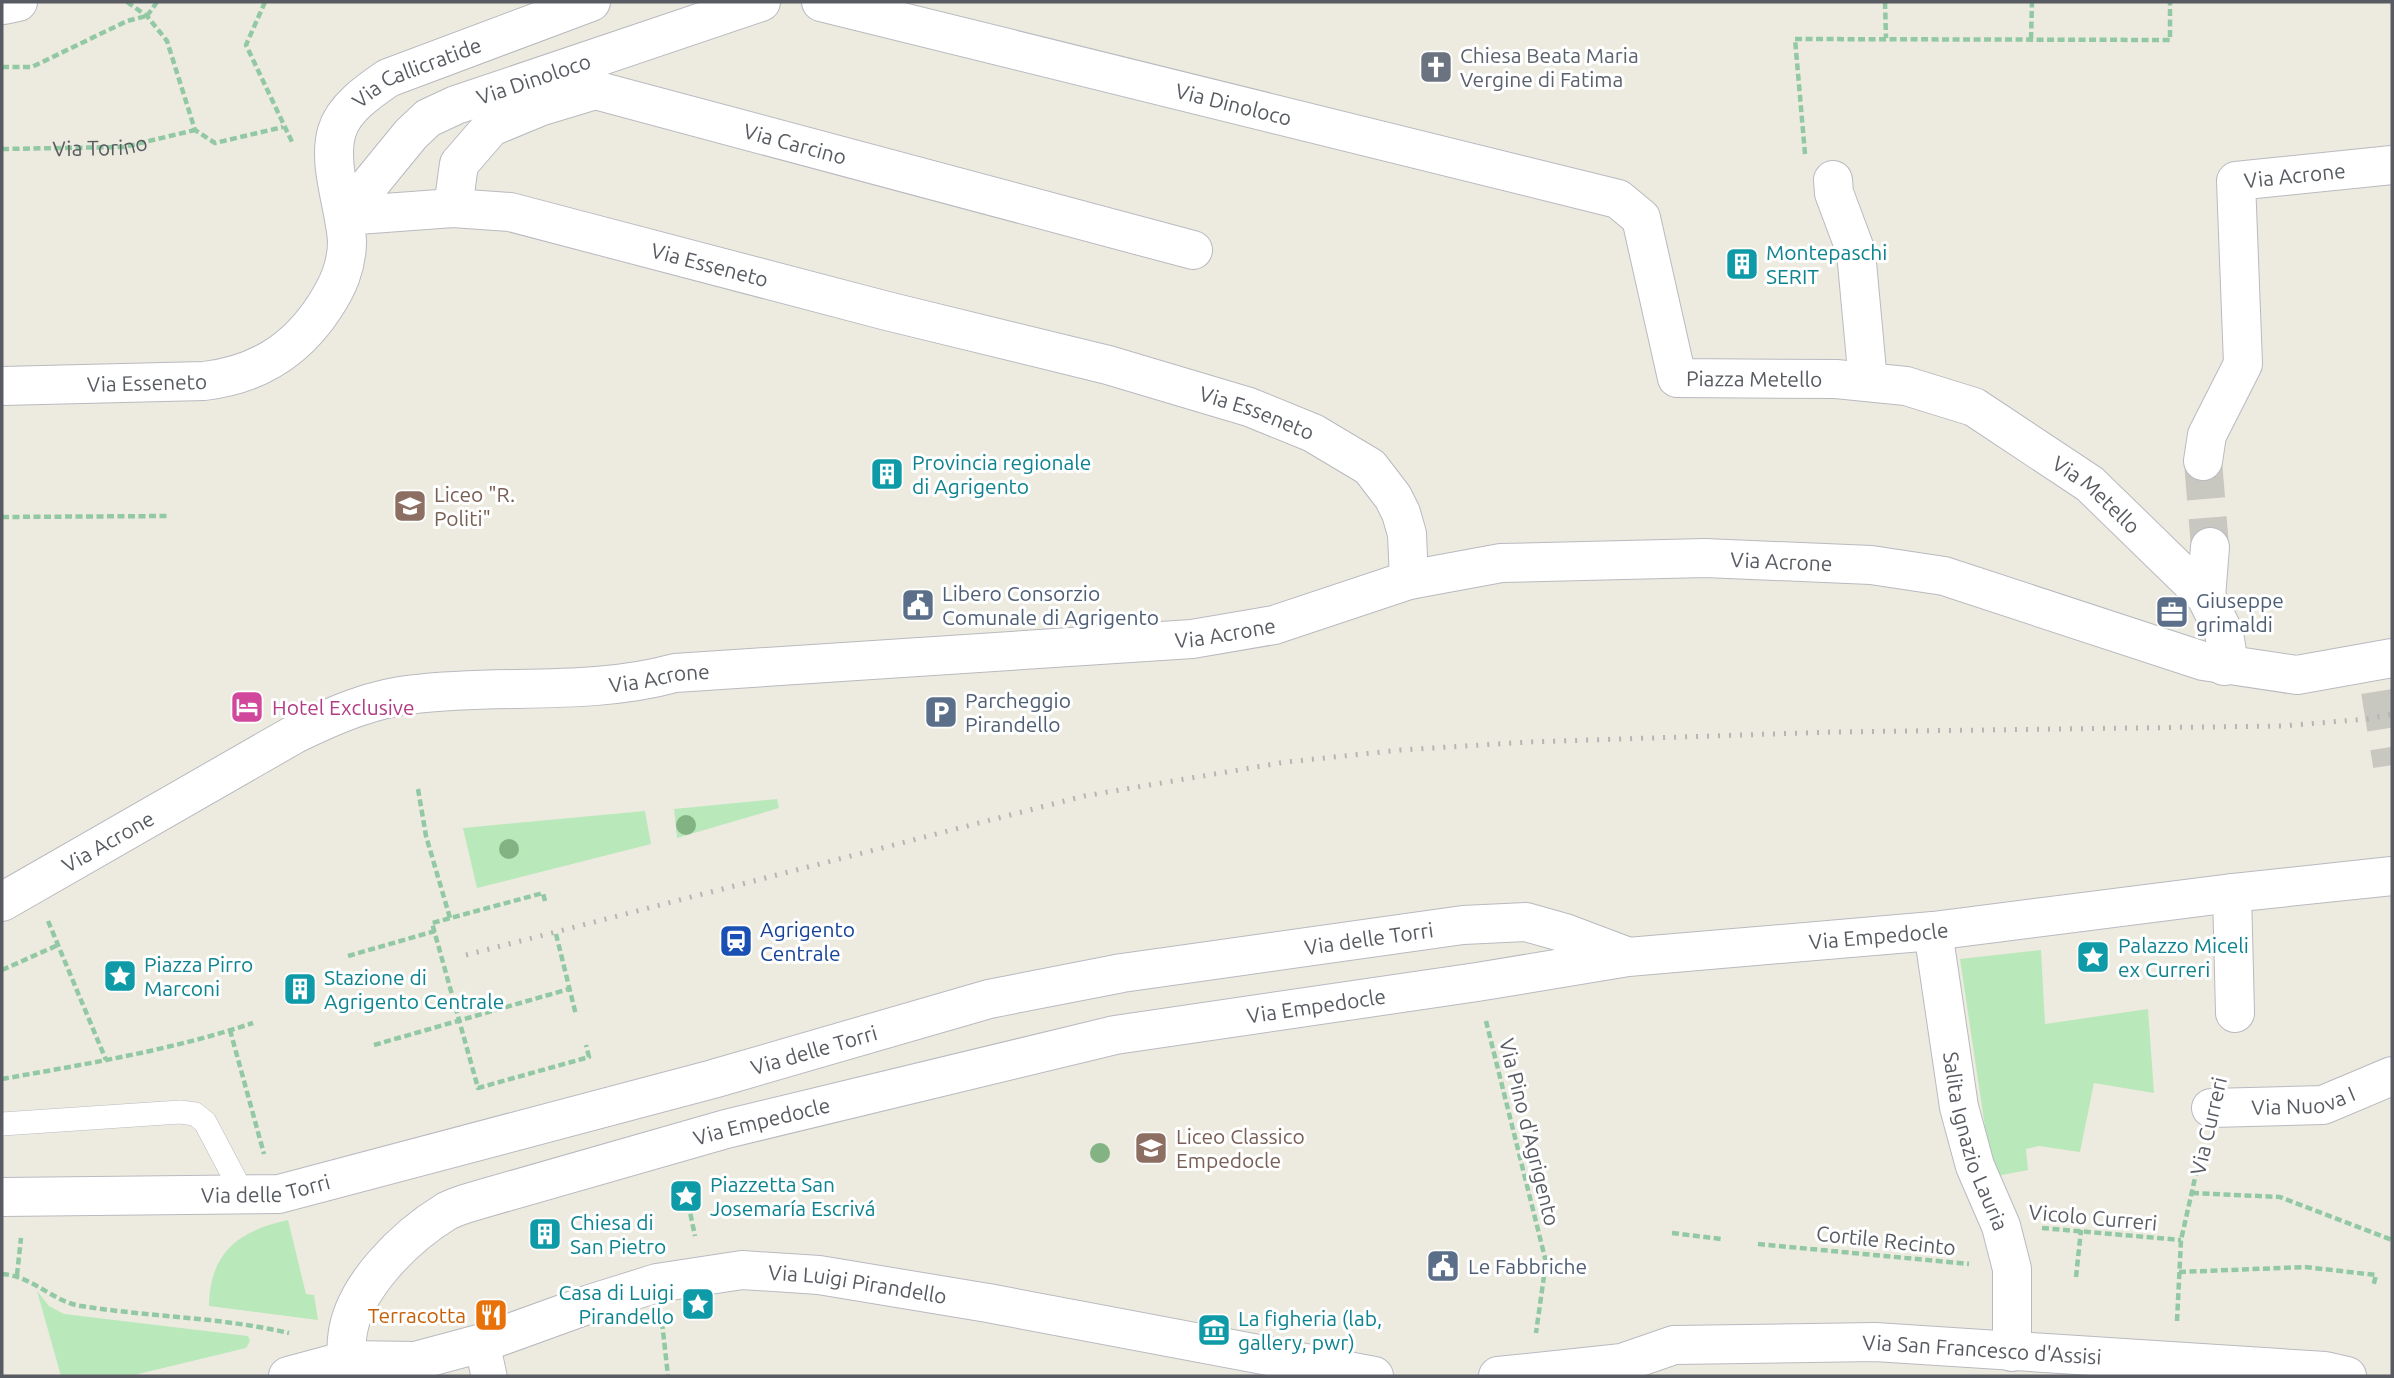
<svg xmlns="http://www.w3.org/2000/svg" width="2394" height="1378" font-family="Ubuntu,sans-serif">
<style>
.green{fill:#b9e8bb}
.lines{fill:none;stroke-linecap:round;stroke-linejoin:round}
.minor-tunnel{stroke:#c8c7c0;stroke-width:38;stroke-dasharray:38 19;stroke-linecap:butt}
.service-casing{stroke:#b8bac0;stroke-width:24}
.pedestrian-casing{stroke:#b8bac0;stroke-width:37}
.minor-casing{stroke:#b8bac0;stroke-width:40}
.tertiary-casing{stroke:#b8bac0;stroke-width:40}
.path{stroke:#92c9a4;stroke-width:4.5;stroke-dasharray:7 3.5;stroke-linecap:butt}
.service{stroke:#fff;stroke-width:23}
.pedestrian{stroke:#fff;stroke-width:35}
.minor{stroke:#fff;stroke-width:38}
.tertiary{stroke:#fff;stroke-width:38}
.rail{stroke:#b4b5b5;stroke-width:5;stroke-dasharray:2 9;stroke-linecap:butt}
.tree{fill:#83b382}
.labels{text-anchor:middle;dominant-baseline:central;stroke-width:6;stroke-linejoin:round;paint-order:stroke}
.worship-label{font-size:21px;fill:#5b616d;stroke:#fff;text-anchor:start}
.street-label{font-size:21px;fill:#585c62;stroke:#fff}
.culture-label{font-size:21px;fill:#0d838f;stroke:#fff;text-anchor:start}
.education-label{font-size:21px;fill:#785e54;stroke:#fff;text-anchor:start}
.service-label{font-size:21px;fill:#4e5e75;stroke:#fff;text-anchor:start}
.hotel-label{font-size:21px;fill:#b23c85;stroke:#fff;text-anchor:start}
.transit-label{font-size:21px;fill:#164399;stroke:#fff;text-anchor:start}
.food-label{font-size:21px;fill:#c56008;stroke:#fff;text-anchor:end}
</style>
<rect width="100%" height="100%" fill="#edebdf"/>
<g class="green">
<polygon points="777,799 779,808 677,838 674,809"/>
<polygon points="645,811 651,844 477,888 463,828"/>
<polygon points="2041,950 2045,1024 2148,1009 2154,1093 2094,1083 2080,1152 2039,1146 2026,1149 2028,1170 1997,1176 1989,1154 1960,959"/>
<path d="M288,1220l18,74 8,1 4,25 -109,-14c1,-54 29,-75 79,-86z"/>
<polygon points="37,1291 49,1306 64,1314 248,1336 250,1341 246,1348 130,1376 61,1376"/>
</g>
<g class="lines">
<g class="minor-tunnel">
<polyline points="2203,461 2210,547"/>
<polyline points="2380,691 2392,765"/>
</g>
<defs>
<polyline id="service" points="2,1124 180,1112 195,1114 205,1122 243,1194"/>
<polyline id="pedestrian" points="482,1343 489,1376"/>
<g id="minor">
<polyline points="2,2 4,5 18,2"/>
<path id="s2" d="M821,2l797,197 23,19 36,160 159,1 70,7 68,21 116,77 116,113 18,36 3,19 -3,14"/>
<polyline points="1833,180 1834,193 1856,252 1868,382"/>
<path id="s3" d="M453,208l6,-44 32,-37 51,-21 53,-16 598,160"/>
<path id="s4" d="M344,216l109,-8 57,4 377,99 221,54 141,42 64,26 57,34 23,30 8,16 6,21 2,46"/>
<path id="s5" d="M344,216l67,-82 17,-16 28,-13 305,-103"/>
<path id="s6" d="M2203,461l4,-26 36,-71 -7,-183 156,-16"/>
<polyline points="2206,597 2210,547"/>
<polyline points="2232,893 2235,1013"/>
<path id="s7" d="M2,902l293,-168c39,-19 78,-36 121,-40 86,-10 175,2 259,-21l517,-34 82,-14 135,-45 92,-17 204,-5 166,7 73,11 259,85 94,14 95,-17"/>
<path id="s8" d="M1933,931l26,176 16,59 26,60 11,43v83"/>
<path id="s9" d="M2211,1108l112,-3 69,-29"/>
<path id="s10" d="M2,1197l277,-3 434,-115 276,-80 133,-26 341,-48 63,-3 39,11 61,23"/>
<path id="s11" d="M347,1360c0,-7 -1,-14 0,-21 4,-51 59,-103 100,-128 10,-5 21,-8 31,-11l248,-71 389,-94 362,-53 151,-25 305,-26 299,-38 160,-17"/>
<path id="s12" d="M288,1376l59,-16 68,1 67,-18 108,-39 67,-21 85,-13 77,5 169,28 386,73"/>
<path id="s13" d="M1498,1376l124,-13 52,-18 201,-3 450,29 22,5"/>
</g>
<g id="tertiary">
<path id="s14" d="M2,386l202,-5c53,-6 92,-30 121,-75 13,-20 22,-40 22,-65 -2,-34 -20,-77 -10,-110 7,-23 32,-40 51,-53l203,-76"/>
</g>
</defs>
<use href="#service" class="service-casing"/>
<use href="#pedestrian" class="pedestrian-casing"/>
<use href="#minor" class="minor-casing"/>
<use href="#tertiary" class="tertiary-casing"/>
<g class="path">
<polyline points="127,2 147,16 167,41 195,130 215,143 283,127"/>
<polyline points="265,2 246,45 293,144"/>
<polyline points="1885,2 1886,38"/>
<polyline points="147,16 157,2"/>
<polyline points="2031,39 2032,2"/>
<polyline points="2,67 32,67 127,21 146,16"/>
<path id="s1" d="M2,149l122,-2 71,-17"/>
<polyline points="1805,154 1795,39 2170,40 2170,2"/>
<polyline points="2,517 169,516"/>
<polyline points="418,789 426,836 450,918"/>
<polyline points="545,901 543,893 432,923 478,1088 589,1057 586,1045"/>
<polyline points="48,921 106,1060"/>
<polyline points="556,934 576,1015"/>
<polyline points="348,956 435,931"/>
<polyline points="2,970 58,945"/>
<polyline points="1486,1021 1546,1262 1536,1333"/>
<polyline points="230,1030 264,1154"/>
<polyline points="374,1045 569,989"/>
<path d="M2,1079c84,-15 170,-29 251,-56"/>
<polyline points="684,1183 695,1236"/>
<polyline points="2192,1193 2280,1197 2392,1240"/>
<polyline points="2042,1228 2181,1240"/>
<polyline points="1672,1233 1721,1239"/>
<polyline points="1758,1244 1969,1264"/>
<polyline points="2179,1272 2305,1267 2376,1275 2373,1287"/>
<path d="M2,1274c31,2 51,28 79,32 69,11 139,11 208,27"/>
<polyline points="17,1275 21,1238"/>
<polyline points="2076,1277 2081,1230"/>
<polyline points="2177,1321 2181,1240 2202,1147"/>
<polyline points="662,1322 668,1376"/>
</g>
<use href="#service" class="service"/>
<use href="#pedestrian" class="pedestrian"/>
<use href="#minor" class="minor"/>
<use href="#tertiary" class="tertiary"/>
<polyline class="rail" points="466,955 1084,796 1286,762 1401,750 1529,742 1833,732 2282,726 2367,719 2392,714"/>
</g>
<g class="tree">
<circle cx="686" cy="825" r="10"/>
<circle cx="509" cy="849" r="10"/>
<circle cx="1100" cy="1153" r="10"/>
</g>
<defs>
<symbol id="church-square" viewBox="-11 -11 22 22"><rect x="-9" y="-9" width="18" height="18" rx="4" fill="#6b7280" stroke="#fff"/><path d="M-1.2-6h2.4v3.5h3.3v2.4h-3.3V6h-2.4V-.1h-3.3v-2.4h3.3Z" fill="#fff"/></symbol>
<symbol id="building-square" viewBox="-11 -11 22 22"><rect x="-9" y="-9" width="18" height="18" rx="4" fill="#0f9aa8" stroke="#fff"/><path d="M-4-6H4V6H1V3H-1V6H-4ZM-2.5-4.3h1.7v1.8h-1.7ZM.8-4.3h1.7v1.8H.8ZM-2.5-1h1.7V.8h-1.7ZM.8-1h1.7V.8H.8Z" fill="#fff"/></symbol>
<symbol id="school-square" viewBox="-11 -11 22 22"><rect x="-9" y="-9" width="18" height="18" rx="4" fill="#8d6e63" stroke="#fff"/><path d="M0-5L7-2L0 1L-7-2ZM-4 1L0 2.5L4 1V4Q0 6-4 4Z" fill="#fff"/></symbol>
<symbol id="civic-square" viewBox="-11 -11 22 22"><rect x="-9" y="-9" width="18" height="18" rx="4" fill="#5c6f8a" stroke="#fff"/><path d="M-.6-6.5H3V-4.5H.6V-3L4-1V1h2V6H-6V1h2V-1L-.6-3ZM-1.2 2.5V6h2.4V2.5Z" fill="#fff"/></symbol>
<symbol id="office-square" viewBox="-11 -11 22 22"><rect x="-9" y="-9" width="18" height="18" rx="4" fill="#5c6f8a" stroke="#fff"/><path d="M-6-3h4V-5.5h4V-3h4V5H-6ZM-1-4.5V-3h2v-1.5ZM-6 0V1H6V0Z" fill="#fff"/></symbol>
<symbol id="hotel-square" viewBox="-11 -11 22 22"><rect x="-9" y="-9" width="18" height="18" rx="4" fill="#d1479c" stroke="#fff"/><path d="M-6-4.5h1.5V1H6V5H4.5V3h-9V5H-6ZM-4 0a1.8 1.8 0 1 1 3.6 0ZM.5 0V-2.5h3Q6-2.5 6 0Z" fill="#fff"/></symbol>
<symbol id="parking-square" viewBox="-11 -11 22 22"><rect x="-9" y="-9" width="18" height="18" rx="4" fill="#5c6f8a" stroke="#fff"/><path d="M-3.5-5.5H1a3.5 3.5 0 0 1 0 7H-1V5.5H-3.5ZM-1-3.4V-.6H.8a1.4 1.4 0 0 0 0-2.8Z" fill="#fff"/></symbol>
<symbol id="station-square" viewBox="-11 -11 22 22"><rect x="-9" y="-9" width="18" height="18" rx="4" fill="#1a4fb4" stroke="#fff"/><path d="M-3-6H3Q5-6 5-4V2Q5 4 3 4L4.5 6H3L1.5 4h-3L-3 6H-4.5L-3 4Q-5 4-5 2V-4Q-5-6-3-6ZM-3.5-4v3h7v-3ZM-3.5 1v1.5H-2V1ZM2 1v1.5H3.5V1Z" fill="#fff"/></symbol>
<symbol id="sight-square" viewBox="-11 -11 22 22"><rect x="-9" y="-9" width="18" height="18" rx="4" fill="#0f9aa8" stroke="#fff"/><path d="M0-6L1.8-2.2L6-1.7L2.9 1.2L3.7 5.4L0 3.3L-3.7 5.4L-2.9 1.2L-6-1.7L-1.8-2.2Z" fill="#fff"/></symbol>
<symbol id="restaurant-square" viewBox="-11 -11 22 22"><rect x="-9" y="-9" width="18" height="18" rx="4" fill="#e8710a" stroke="#fff"/><path d="M-5-6h1v4h1v-4h1v4h1v-4h1v5L-1.5 .5V6h-2V.5L-5-1ZM5-6V6H3V1.5H1.5Q1.5-4 5-6Z" fill="#fff"/></symbol>
<symbol id="museum-square" viewBox="-11 -11 22 22"><rect x="-9" y="-9" width="18" height="18" rx="4" fill="#0f9aa8" stroke="#fff"/><path d="M0-6L6-3V-2H-6V-3ZM-5-1h2V3h-2ZM-1-1h2V3h-2ZM3-1h2V3H3ZM-6 4H6V6H-6Z" fill="#fff"/></symbol>
</defs>
<g fill-rule="evenodd">
<use href="#church-square" x="1417" y="48" width="38" height="38"/>
<use href="#building-square" x="1723" y="245" width="38" height="38"/>
<use href="#building-square" x="868" y="455" width="38" height="38"/>
<use href="#school-square" x="391" y="487" width="38" height="38"/>
<use href="#civic-square" x="899" y="586" width="38" height="38"/>
<use href="#office-square" x="2153" y="593" width="38" height="38"/>
<use href="#hotel-square" x="228" y="688" width="38" height="38"/>
<use href="#parking-square" x="922" y="693" width="38" height="38"/>
<use href="#station-square" x="717" y="922" width="38" height="38"/>
<use href="#sight-square" x="2074" y="938" width="38" height="38"/>
<use href="#sight-square" x="101" y="957" width="38" height="38"/>
<use href="#building-square" x="281" y="970" width="38" height="38"/>
<use href="#school-square" x="1132" y="1129" width="38" height="38"/>
<use href="#sight-square" x="667" y="1177" width="38" height="38"/>
<use href="#building-square" x="526" y="1215" width="38" height="38"/>
<use href="#civic-square" x="1424" y="1247" width="38" height="38"/>
<use href="#sight-square" x="679" y="1285" width="38" height="38"/>
<use href="#restaurant-square" x="472" y="1296" width="38" height="38"/>
<use href="#museum-square" x="1195" y="1311" width="38" height="38"/>
</g>
<g class="labels">
<g class="worship-label">
<text x="1460" y="55">Chiesa Beata Maria<tspan x="1460" dy="24">Vergine di Fatima</tspan></text>
</g>
<g class="street-label">
<text stroke="none"><textPath href="#s14" startOffset="634">Via Callicratide</textPath></text>
<text stroke="none"><textPath href="#s5" startOffset="242">Via Dinoloco</textPath></text>
<text stroke="none"><textPath href="#s2" startOffset="425">Via Dinoloco</textPath></text>
<text stroke="none"><textPath href="#s1" startOffset="98">Via Torino</textPath></text>
<text stroke="none"><textPath href="#s3" startOffset="411">Via Carcino</textPath></text>
<text stroke="none"><textPath href="#s6" startOffset="348">Via Acrone</textPath></text>
<text stroke="none"><textPath href="#s4" startOffset="373">Via Esseneto</textPath></text>
<text stroke="none"><textPath href="#s2" startOffset="1092">Piazza Metello</textPath></text>
<text stroke="none"><textPath href="#s14" startOffset="145">Via Esseneto</textPath></text>
<text stroke="none"><textPath href="#s4" startOffset="940">Via Esseneto</textPath></text>
<text stroke="none"><textPath href="#s2" startOffset="1466">Via Metello</textPath></text>
<text stroke="none"><textPath href="#s7" startOffset="1844">Via Acrone</textPath></text>
<text stroke="none"><textPath href="#s7" startOffset="1278">Via Acrone</textPath></text>
<text stroke="none"><textPath href="#s7" startOffset="710">Via Acrone</textPath></text>
<text stroke="none"><textPath href="#s7" startOffset="122">Via Acrone</textPath></text>
<text stroke="none"><textPath href="#s11" startOffset="1650">Via Empedocle</textPath></text>
<text stroke="none"><textPath href="#s10" startOffset="1398">Via delle Torri</textPath></text>
<text stroke="none"><textPath href="#s11" startOffset="1083">Via Empedocle</textPath></text>
<text stroke="none"><textPath href="#s10" startOffset="831">Via delle Torri</textPath></text>
<text stroke="none"><textPath href="#s9" startOffset="93">Via Nuova I</textPath></text>
<text stroke="none"><textPath href="#s11" startOffset="516">Via Empedocle</textPath></text>
<text transform="translate(2208 1126) rotate(-77)">Via Curreri</text>
<text transform="translate(1530 1132) rotate(76)">Via Pino d'Agrigento</text>
<text stroke="none"><textPath href="#s8" startOffset="215">Salita Ignazio Lauria</textPath></text>
<text stroke="none"><textPath href="#s10" startOffset="264">Via delle Torri</textPath></text>
<text transform="translate(2093 1217) rotate(5)">Vicolo Curreri</text>
<text transform="translate(1886 1240) rotate(6)">Cortile Recinto</text>
<text stroke="none"><textPath href="#s12" startOffset="586">Via Luigi Pirandello</textPath></text>
<text stroke="none"><textPath href="#s13" startOffset="488">Via San Francesco d'Assisi</textPath></text>
</g>
<g class="culture-label">
<text x="1766" y="252">Montepaschi<tspan x="1766" dy="24">SERIT</tspan></text>
<text x="912" y="462">Provincia regionale<tspan x="912" dy="24">di Agrigento</tspan></text>
<text x="2118" y="945">Palazzo Miceli<tspan x="2118" dy="24">ex Curreri</tspan></text>
<text x="144" y="964">Piazza Pirro<tspan x="144" dy="24">Marconi</tspan></text>
<text x="324" y="977">Stazione di<tspan x="324" dy="24">Agrigento Centrale</tspan></text>
<text x="710" y="1184">Piazzetta San<tspan x="710" dy="24">Josemaría Escrivá</tspan></text>
<text x="570" y="1222">Chiesa di<tspan x="570" dy="24">San Pietro</tspan></text>
<text x="674" y="1292" text-anchor="end">Casa di Luigi<tspan x="674" dy="24">Pirandello</tspan></text>
<text x="1238" y="1318">La figheria (lab,<tspan x="1238" dy="24">gallery, pwr)</tspan></text>
</g>
<g class="education-label">
<text x="434" y="494">Liceo "R.<tspan x="434" dy="24">Politi"</tspan></text>
<text x="1176" y="1136">Liceo Classico<tspan x="1176" dy="24">Empedocle</tspan></text>
</g>
<g class="service-label">
<text x="942" y="593">Libero Consorzio<tspan x="942" dy="24">Comunale di Agrigento</tspan></text>
<text x="2196" y="600">Giuseppe<tspan x="2196" dy="24">grimaldi</tspan></text>
<text x="965" y="700">Parcheggio<tspan x="965" dy="24">Pirandello</tspan></text>
<text x="1468" y="1266">Le Fabbriche</text>
</g>
<g class="hotel-label">
<text x="272" y="707">Hotel Exclusive</text>
</g>
<g class="transit-label">
<text x="760" y="929">Agrigento<tspan x="760" dy="24">Centrale</tspan></text>
</g>
<g class="food-label">
<text x="466" y="1315">Terracotta</text>
</g>
</g>
<rect width="2394" height="1378" fill="none" stroke="#585c62" stroke-width="7"/>
</svg>
